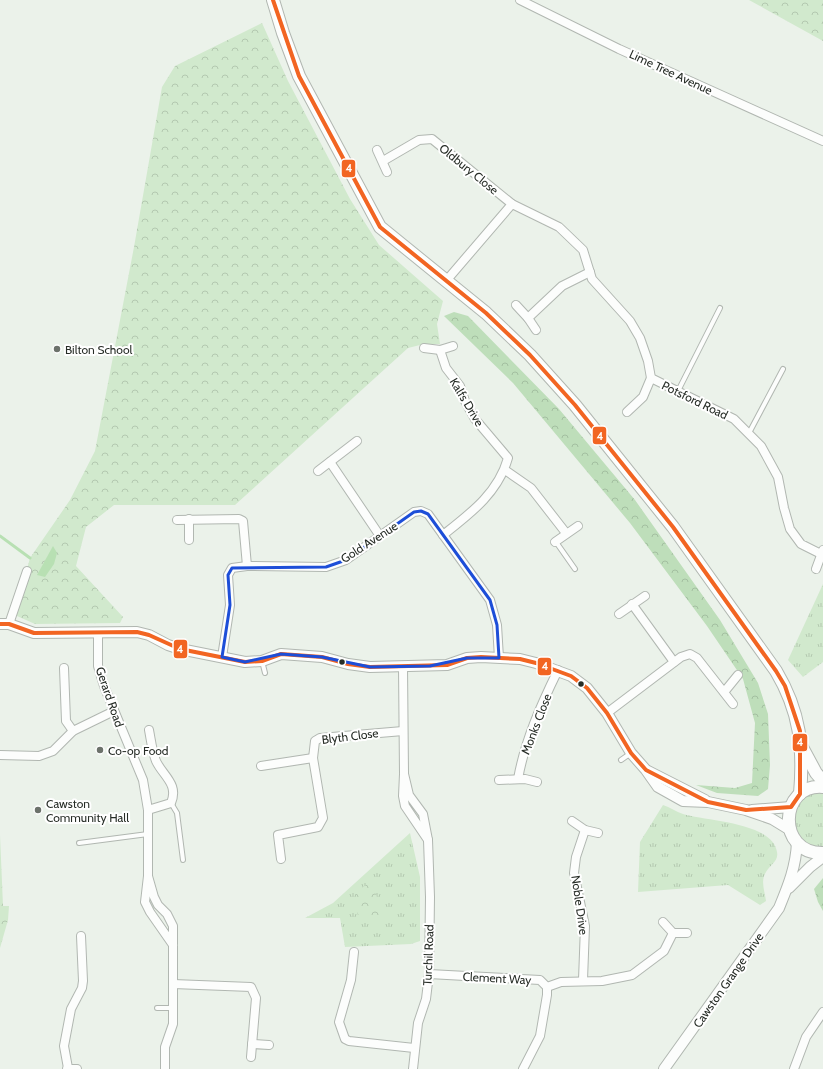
<svg xmlns="http://www.w3.org/2000/svg" width="823" height="1069" font-family="Cabin,sans-serif">
<style>
.grass{fill:url(#grass-tufts)}
.forest{fill:url(#forest-crowns)}
.park{fill:url(#park-crowns)}
.water{fill:#b8e0b3}
.lines{fill:none;stroke-linecap:round;stroke-linejoin:round}
.stream{stroke:#b8e0b3;stroke-width:3}
.service-casing{stroke:#b1b7b1;stroke-width:6}
.minor-casing{stroke:#b1b7b1;stroke-width:10}
.tertiary-casing{stroke:#b1b7b1;stroke-width:12}
.secondary-casing{stroke:#b1b7b1;stroke-width:14}
.service{stroke:#fcfdfc;stroke-width:4}
.minor{stroke:#fcfdfc;stroke-width:8}
.tertiary{stroke:#fcfdfc;stroke-width:10}
.secondary{stroke:#fcfdfc;stroke-width:12}
.bus-1-casing{stroke:#fff;stroke-width:7}
.bus-1{stroke:#f26522;stroke-width:4}
.marked{fill:none;stroke:#1d4ed8;stroke-width:3;stroke-linejoin:round}
.poi-dot{fill:#6c726b;stroke:#fff;stroke-width:1.5}
.bus-dot{fill:#272d27;stroke:#fff;stroke-width:1.5}
.labels{text-anchor:middle;dominant-baseline:central;stroke-width:4;stroke-linejoin:round;paint-order:stroke}
.street-label{font-size:12px;fill:#272d27;stroke:#fff}
.poi-label{font-size:12px;fill:#272d27;stroke:#fff;text-anchor:start}
.line-badge{stroke:#fff;stroke-width:1.5}
.badge-label{font-size:11px;text-anchor:middle;font-weight:bold;fill:#fff}
</style>
<defs>
<pattern id="grass-tufts" width="24" height="20" patternUnits="userSpaceOnUse"><rect width="24" height="20" fill="#d1e9cd"/><path d="M3 7l-1-3M5 7V3M7 7l1-3M15 17l-1-3M17 17v-4M19 17l1-3" fill="none" stroke="#b3c8b0"/></pattern>
<pattern id="forest-crowns" width="20" height="18" patternUnits="userSpaceOnUse"><rect width="20" height="18" fill="#bedeba"/><path d="M2 6a3 3 0 1 1 6 0M12 15a3 3 0 1 1 6 0" fill="none" stroke="#a3bfa0"/></pattern>
<pattern id="park-crowns" width="20" height="18" patternUnits="userSpaceOnUse"><rect width="20" height="18" fill="#d1e9cd"/><path d="M2 6a3 3 0 1 1 6 0M12 15a3 3 0 1 1 6 0" fill="none" stroke="#b3c8b0"/></pattern>
</defs>
<rect width="100%" height="100%" fill="#ebf2ea"/>
<g class="grass">
<polygon points="823,584 823,662 803,677 788,660"/>
<path d="M823,791v57c-5,-1 -11,-2 -16,-4 -17,-8 -17,-37 -2,-48 4,-3 13,-4 18,-5z"/>
<path d="M663,805c7,2 13,7 20,9 22,7 90,8 94,38 2,9 -7,13 -11,20 -6,9 -1,20 0,29l-6,4 -32,-20 -90,7 2,-50z"/>
<polygon points="410,833 420,877 420,941 411,944 345,947 340,918 305,918 333,903"/>
</g>
<g class="forest">
<polygon points="454,312 468,316 559,409 635,500 720,620 758,683 768,714 770,765 768,789 758,796 717,793 696,785 735,788 752,783 755,723 743,679 707,626 630,523 513,383 444,316"/>
<polygon points="823,878 823,911 818,902 814,889"/>
</g>
<g class="park">
<polygon points="749,0 823,0 823,41"/>
<polygon points="262,23 288,81 350,199 379,245 443,301 437,324 440,344 424,344 408,348 235,505 114,505 86,527 76,566 123,617 120,623 35,624 17,616 14,617 30,558 70,500 95,451 134,247 162,87 175,66"/>
<polygon points="0,835 3,906 9,906 8,920 0,948"/>
<polygon points="372,880 383,919 358,919 356,893"/>
</g>
<polygon class="water" points="53,546 57,553 54,564 45,577 37,575"/>
<g class="lines">
<polyline class="stream" points="0,536 30,558"/>
<defs>
<g id="service">
<polyline points="678,391 720,308"/>
<polyline points="749,433 783,369"/>
<polyline points="556,542 575,569"/>
<polyline points="262,661 265,673"/>
<polyline points="621,760 631,753"/>
<polyline points="171,803 177,813 183,860"/>
<polyline points="79,843 148,834"/>
<polyline points="157,1008 173,1008"/>
</g>
<g id="minor">
<polyline points="520,0 619,49 823,141"/>
<polyline points="377,150 387,172"/>
<polyline points="383,161 419,140 432,139 512,204 559,227 583,250 592,279 630,321 640,338 648,361 651,378 734,419 761,446 778,477 784,508 790,529 801,544 821,554"/>
<polyline points="446,281 512,204"/>
<polyline points="516,305 528,318 536,330"/>
<polyline points="528,318 562,286 590,272"/>
<polyline points="424,348 440,350 453,346"/>
<path d="M440,350l6,18 14,18 5,15 10,18 33,39c-10,35 -37,55 -65,77"/>
<polyline points="627,412 643,397 651,378"/>
<polyline points="330,462 380,536"/>
<polyline points="505,470 531,488 566,533"/>
<polyline points="318,471 357,441"/>
<polyline points="177,520 239,519 243,521 247,566"/>
<polyline points="189,540 189,519"/>
<polyline points="555,542 578,526"/>
<polyline points="816,569 823,550"/>
<polyline points="632,604 674,662"/>
<polyline points="619,614 645,596"/>
<polyline points="9,624 27,571"/>
<polyline points="98,632 98,666 104,686 143,780 148,810 148,876"/>
<polyline points="222,657 230,605 228,575 232,568 247,566 326,567 346,560 414,512 421,511 428,514 490,600 497,625 499,658"/>
<polyline points="403,666 404,774 403,796 405,806 428,840 423,814 409,795 404,774"/>
<polyline points="64,668 66,721 73,731"/>
<polyline points="725,691 738,675"/>
<polyline points="607,713 681,657 690,654 697,658 733,704"/>
<polyline points="0,755 39,756 53,751 73,731 114,711"/>
<polyline points="261,766 313,758"/>
<path d="M518,779c7,-39 23,-74 40,-109"/>
<polyline points="499,780 525,779 537,782"/>
<path d="M148,810l23,-7c8,-19 -8,-27 -15,-42 -4,-10 -5,-21 -7,-31"/>
<polyline points="572,821 585,830 598,833"/>
<polyline points="281,859 278,835 318,827 323,818 313,758 315,741 320,738 403,731"/>
<polyline points="663,922 673,933 687,933"/>
<polyline points="354,952 351,980 339,1022 345,1039 349,1041 414,1048"/>
<polyline points="429,974 540,980 547,987 547,995 540,1036 523,1069"/>
<polyline points="583,980 585,926 574,873 576,857 585,830"/>
<polyline points="173,984 251,987 256,998 251,1057"/>
<polyline points="547,987 561,982 602,981 632,975 664,951 673,933"/>
<polyline points="252,1044 269,1045"/>
<polyline points="68,1068 64,1046 71,1009 82,988 83,981 81,936"/>
<polyline points="67,1069 77,1069"/>
<polyline points="165,1069 165,1047 173,1024 173,926 167,914 158,905 154,897 148,876 145,902 150,912 173,945"/>
<polyline points="413,1069 418,1023 426,999 429,974 430,897 428,840"/>
<polyline points="794,1069 806,1037 823,1012"/>
</g>
<g id="tertiary">
<polyline points="0,624 9,624 34,633 137,632 149,635 168,645 180,649 245,662 262,661 281,654 322,657 348,664 370,667 447,665 467,658 481,657 520,659 536,663 571,676 587,688 607,713 631,753 646,770 658,787 683,801 708,802 746,810 772,819 790,830"/>
<polyline points="648,771 705,800"/>
<polyline points="752,810 791,807"/>
<polyline points="789,888 810,867 823,857"/>
<path d="M664,1069l115,-161c9,-22 17,-41 18,-66"/>
</g>
<g id="secondary">
<path d="M273,0l10,33 16,43 81,151 106,86 44,42 45,50 98,122 103,144c24,40 28,77 24,123"/>
<polyline points="802,747 816,773 823,781"/>
<path d="M823,787c-44,-4 -47,67 0,66"/>
</g>
</defs>
<use href="#service" class="service-casing"/>
<use href="#minor" class="minor-casing"/>
<use href="#tertiary" class="tertiary-casing"/>
<use href="#secondary" class="secondary-casing"/>
<use href="#service" class="service"/>
<use href="#minor" class="minor"/>
<use href="#tertiary" class="tertiary"/>
<use href="#secondary" class="secondary"/>
<defs>
<polyline id="bus-1" points="0,624 9,624 34,633 137,632 149,635 180,649 245,662 262,661 281,654 322,657 348,664 370,667 447,665 467,658 481,657 520,659 536,663 571,676 587,688 607,713 631,753 646,770 708,802 746,810 791,807 800,794 800,731 785,686 776,671 673,527 575,405 530,355 486,313 380,227 299,76 273,0"/>
</defs>
<use href="#bus-1" class="bus-1-casing"/>
<use href="#bus-1" class="bus-1"/>
</g>
<path class="marked" d="M421,511l7,3 62,86 7,25 2,33h-32l-37,8 -60,1 -48,-10 -41,-3 -36,8 -23,-5 8,-52 -2,-30 4,-7 94,-1 20,-7 68,-48z"/>
<g class="poi-dot">
<circle cx="57" cy="349" r="4"/>
<circle cx="100" cy="750" r="4"/>
<circle cx="38" cy="810" r="4"/>
</g>
<g class="bus-dot">
<circle cx="342" cy="662" r="3.5"/>
<circle cx="581" cy="684" r="3.5"/>
</g>
<g class="labels">
<g class="street-label">
<text transform="translate(671 72) rotate(25)">Lime Tree Avenue</text>
<text transform="translate(469 169) rotate(39)">Oldbury Close</text>
<text transform="translate(695 400) rotate(26)">Potsford Road</text>
<text transform="translate(467 402) rotate(59)">Kalfs Drive</text>
<text transform="translate(369 542) rotate(-33)">Gold Avenue</text>
<text transform="translate(110 697) rotate(71)">Gerard Road</text>
<text transform="translate(536 724) rotate(-69)">Monks Close</text>
<text transform="translate(350 736) rotate(-7)">Blyth Close</text>
<text transform="translate(580 905) rotate(82)">Noble Drive</text>
<text transform="translate(428 955) rotate(-88)">Turchil Road</text>
<text transform="translate(497 978) rotate(3)">Clement Way</text>
<text transform="translate(728 980) rotate(-55)">Cawston Grange Drive</text>
</g>
<g class="poi-label">
<text x="65" y="349">Bilton School</text>
<text x="108" y="750">Co-op Food</text>
<text x="46" y="803">Cawston<tspan x="46" dy="14">Community Hall</tspan></text>
</g>
</g>
<g class="line-badge">
<rect x="341" y="159" width="15" height="19" rx="4" fill="#f26522"/>
<rect x="592" y="426" width="15" height="19" rx="4" fill="#f26522"/>
<rect x="173" y="639" width="15" height="20" rx="4" fill="#f26522"/>
<rect x="537" y="657" width="15" height="19" rx="4" fill="#f26522"/>
<rect x="792" y="733" width="16" height="19" rx="4" fill="#f26522"/>
</g>
<g class="badge-label">
<text x="349" y="172">4</text>
<text x="600" y="440">4</text>
<text x="180" y="653">4</text>
<text x="545" y="670">4</text>
<text x="800" y="746">4</text>
</g>
</svg>
